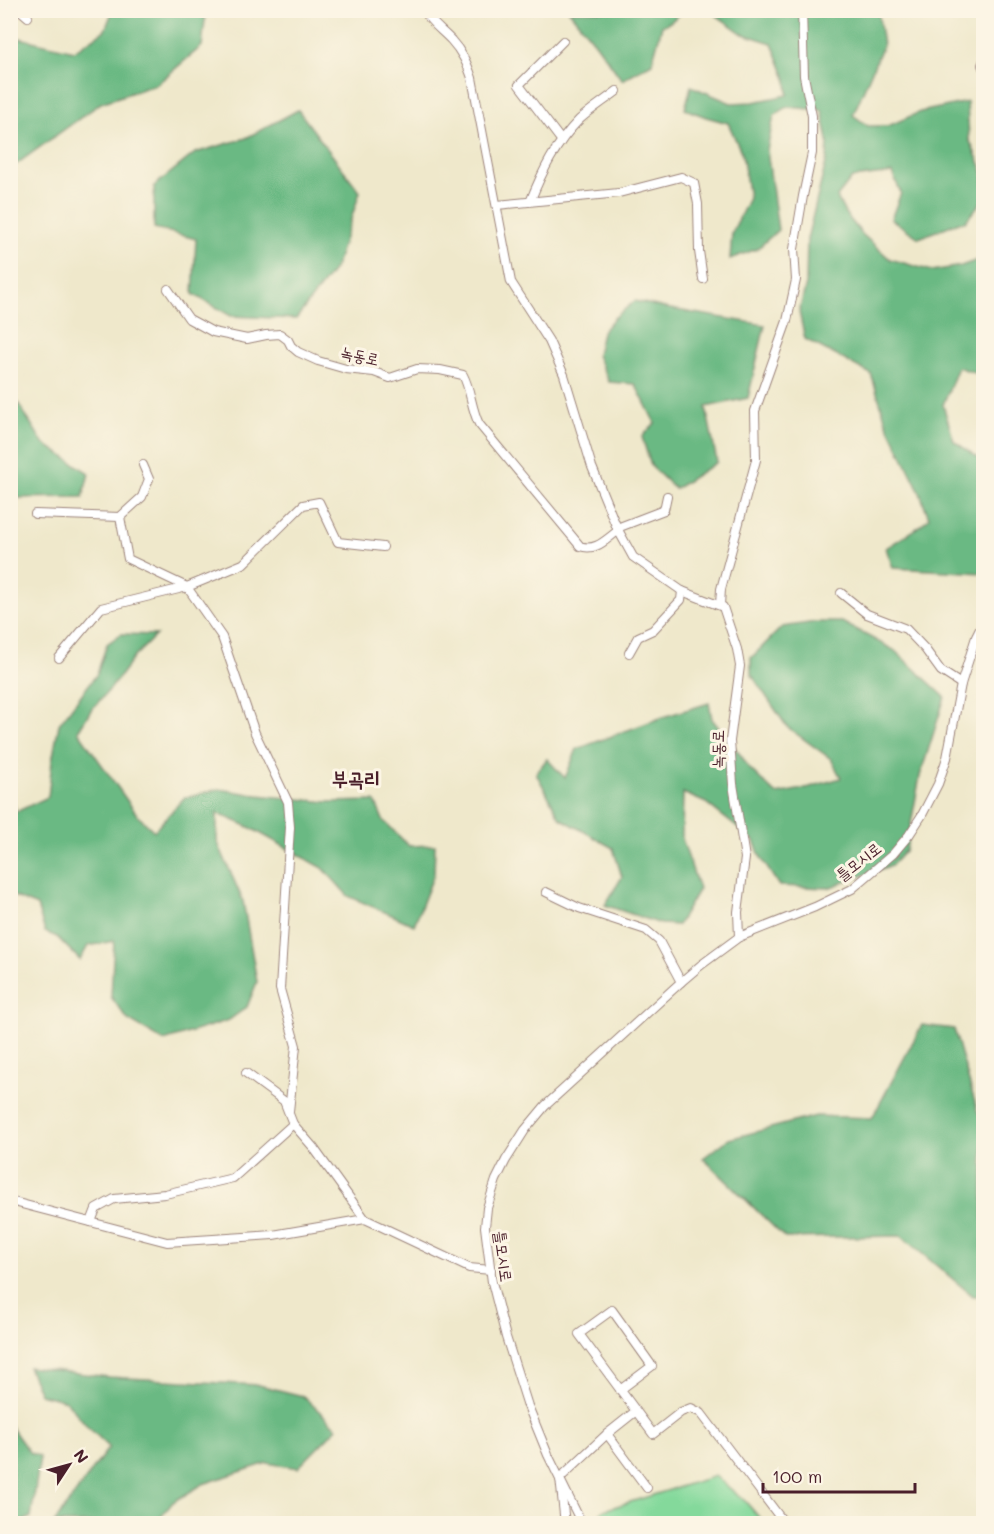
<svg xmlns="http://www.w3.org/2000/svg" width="994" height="1534" font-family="Mali,'Poor Story',sans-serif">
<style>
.green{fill:#84d99b;stroke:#677c63;stroke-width:1.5}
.forest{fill:#6bb983;stroke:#5a6c57;stroke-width:1.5}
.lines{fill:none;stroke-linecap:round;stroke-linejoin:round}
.street-casing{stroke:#9c847b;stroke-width:10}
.street{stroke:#fff;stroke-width:8}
.labels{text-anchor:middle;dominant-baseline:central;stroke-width:6;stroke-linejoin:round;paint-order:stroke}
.street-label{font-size:16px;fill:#4a1f2b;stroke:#fcf5e5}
.quarter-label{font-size:20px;font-weight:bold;fill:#4a1f2b;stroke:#fcf5e5}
</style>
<rect width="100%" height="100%" fill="#fcf5e5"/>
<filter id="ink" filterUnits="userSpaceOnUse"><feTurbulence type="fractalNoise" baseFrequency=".0167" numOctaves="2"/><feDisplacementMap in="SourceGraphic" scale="12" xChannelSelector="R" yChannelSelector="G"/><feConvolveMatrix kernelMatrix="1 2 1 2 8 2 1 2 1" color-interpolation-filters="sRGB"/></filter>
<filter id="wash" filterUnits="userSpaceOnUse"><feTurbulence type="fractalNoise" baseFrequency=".008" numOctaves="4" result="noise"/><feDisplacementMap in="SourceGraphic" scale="24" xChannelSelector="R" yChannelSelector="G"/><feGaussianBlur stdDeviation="1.35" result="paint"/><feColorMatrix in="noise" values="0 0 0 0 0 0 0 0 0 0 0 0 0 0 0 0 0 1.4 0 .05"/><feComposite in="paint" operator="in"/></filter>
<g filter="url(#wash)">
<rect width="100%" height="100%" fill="#efe8cb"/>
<polygon class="green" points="715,1476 745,1501 764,1523 590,1523 604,1510"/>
<g class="forest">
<polygon points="113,10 206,11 202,46 157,84 101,103 11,168 11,36 74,51 105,30"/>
<polygon points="709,10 878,11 883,45 853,115 868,126 888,126 920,112 967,102 969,139 983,171 984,194 982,201 965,222 959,222 919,238 891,219 901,193 892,173 852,178 837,197 845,213 862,234 890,259 932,271 961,266 983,258 983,376 958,367 943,405 954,441 983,461 983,573 893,568 886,548 913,531 929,518 919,490 887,424 871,374 805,339 799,312 806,284 807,239 827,158 828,141 822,110 787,107 774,116 767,150 778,230 757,249 730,259 732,233 749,198 742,154 728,123 706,117 685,109 691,86 731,103 753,102 788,95 787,81 772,43 743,34"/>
<polygon points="569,11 684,11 670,22 662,26 652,63 622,80 596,44"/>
<polygon points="298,110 360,192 335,268 296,319 231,316 193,294 196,239 154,228 154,186 195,153 246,138"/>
<polygon points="635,301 665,308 765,325 748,398 706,407 717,462 675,489 651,466 642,437 655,423 635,384 609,382 597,355 602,332 614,318"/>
<polygon points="10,398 18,403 43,443 89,473 83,497 11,498"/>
<polygon points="816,622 842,622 894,650 945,697 920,776 906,850 892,865 828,888 779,886 761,858 754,841 706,803 683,793 682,839 699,889 678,925 661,924 605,905 622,877 613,848 560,818 536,773 547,759 565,778 577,749 663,717 709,703 712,719 742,757 749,768 776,794 803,789 841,778 831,759 787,727 751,674 751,658 782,627"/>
<polygon points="121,634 156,635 134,657 111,688 91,710 78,731 138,816 154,831 184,798 219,789 257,795 328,802 375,801 383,820 409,846 435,845 434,874 414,925 348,896 323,868 249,827 217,813 217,841 243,901 257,982 247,1007 229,1020 164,1041 128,1020 111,997 114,941 88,946 80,960 57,937 45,932 37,906 11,895 10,791 16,812 48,797 52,761 59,724 97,674 107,644"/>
<polygon points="922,1025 954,1029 978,1113 983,1119 983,1296 973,1296 901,1236 785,1238 703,1158 729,1139 816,1116 872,1118"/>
<polygon points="28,1367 109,1377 259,1385 303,1396 337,1428 298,1468 267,1463 203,1484 173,1502 156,1523 54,1523 109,1447 88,1427 66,1401 40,1394"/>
<polygon points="11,1427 29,1452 40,1457 31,1517 20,1523 11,1523"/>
</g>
</g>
<g filter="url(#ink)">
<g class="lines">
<defs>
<g id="street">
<polyline points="20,10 28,17"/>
<path d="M424,10c6,13 18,20 27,30 11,12 16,23 21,38l39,204 38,59 15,34 28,92 25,61 16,29 49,34 41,16 14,42 3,17 -10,75 3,43 12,74 -7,54 1,25"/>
<polyline points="984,60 982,65 984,70"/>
<polyline points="561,140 519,85 563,41"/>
<path d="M530,202c12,-30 26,-59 49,-82 11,-10 25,-19 38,-29"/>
<polyline points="497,205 619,193 681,177 694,183 698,204 699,251 703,279"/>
<path d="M168,289l21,30 24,13 34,7 19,-4 14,-1 8,6 3,6 7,6 20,9 28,8 28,3 16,6 27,-9 23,1 23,5c8,15 8,33 16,49l101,122c16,6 26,-7 39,-16"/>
<polyline points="143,465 149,479 142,497 120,517 128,559 187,587 222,637 255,733 288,802 290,827 280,989 296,1046 289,1111"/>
<polyline points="35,514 120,517"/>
<polyline points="617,528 664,510 667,496"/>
<polyline points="841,593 867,614 906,629 925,649 941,671 961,684"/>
<polyline points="720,605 721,589 756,460 755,411 787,321 796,280 794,249 803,196 812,153 812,116 804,76 802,10"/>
<polyline points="629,653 638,637 653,630 681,600 682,591"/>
<polyline points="59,658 101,608 187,587 243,564 303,505 319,502 338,542 383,547"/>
<polyline points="546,892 579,908 646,930 659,941 681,982"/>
<polyline points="246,1073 284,1101 293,1124 313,1147 365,1219"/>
<polyline points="10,1201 167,1242 273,1235 365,1219 469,1268 491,1270"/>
<polyline points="91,1222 96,1209 114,1199 165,1194 233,1178 293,1124"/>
<polyline points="636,1411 653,1434 681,1412 691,1408 701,1413 785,1524"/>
<polyline points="607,1434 647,1488"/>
<polyline points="565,1524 560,1478 607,1434 636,1411 579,1334 612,1310 652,1366 620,1390"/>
<polyline points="582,1524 548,1455 528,1406 506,1337 492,1282 485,1227 487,1208 496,1180 506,1160 525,1130 545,1106 681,982 701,965 739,937 815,907 852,889 893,854 909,835 922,815 938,784 947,758 961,684 976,637 984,621"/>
</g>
</defs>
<use href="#street" class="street-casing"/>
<use href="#street" class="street"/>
</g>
</g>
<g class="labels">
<g class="street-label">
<text transform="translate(360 355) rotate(12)">녹동로</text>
<text transform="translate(717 749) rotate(-89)">녹동로</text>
<text transform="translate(858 861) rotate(-38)">틀모시로</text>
<text transform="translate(504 1256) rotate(82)">틀모시로</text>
</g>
<g class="quarter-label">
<text x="356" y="778">부곡리</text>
</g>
</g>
<rect width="994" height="1534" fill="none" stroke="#fcf5e5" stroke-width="36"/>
<g transform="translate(69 1465) rotate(54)" stroke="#fcf5e5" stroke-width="4.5" paint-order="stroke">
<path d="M0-4.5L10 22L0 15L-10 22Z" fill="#4a1f2b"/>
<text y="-9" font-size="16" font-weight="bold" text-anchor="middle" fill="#4a1f2b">N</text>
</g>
<path d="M763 1483v9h152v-9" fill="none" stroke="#4a1f2b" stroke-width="3"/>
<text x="772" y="1483" font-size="18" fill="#4a1f2b" stroke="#fcf5e5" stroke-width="4.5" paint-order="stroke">100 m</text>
</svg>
